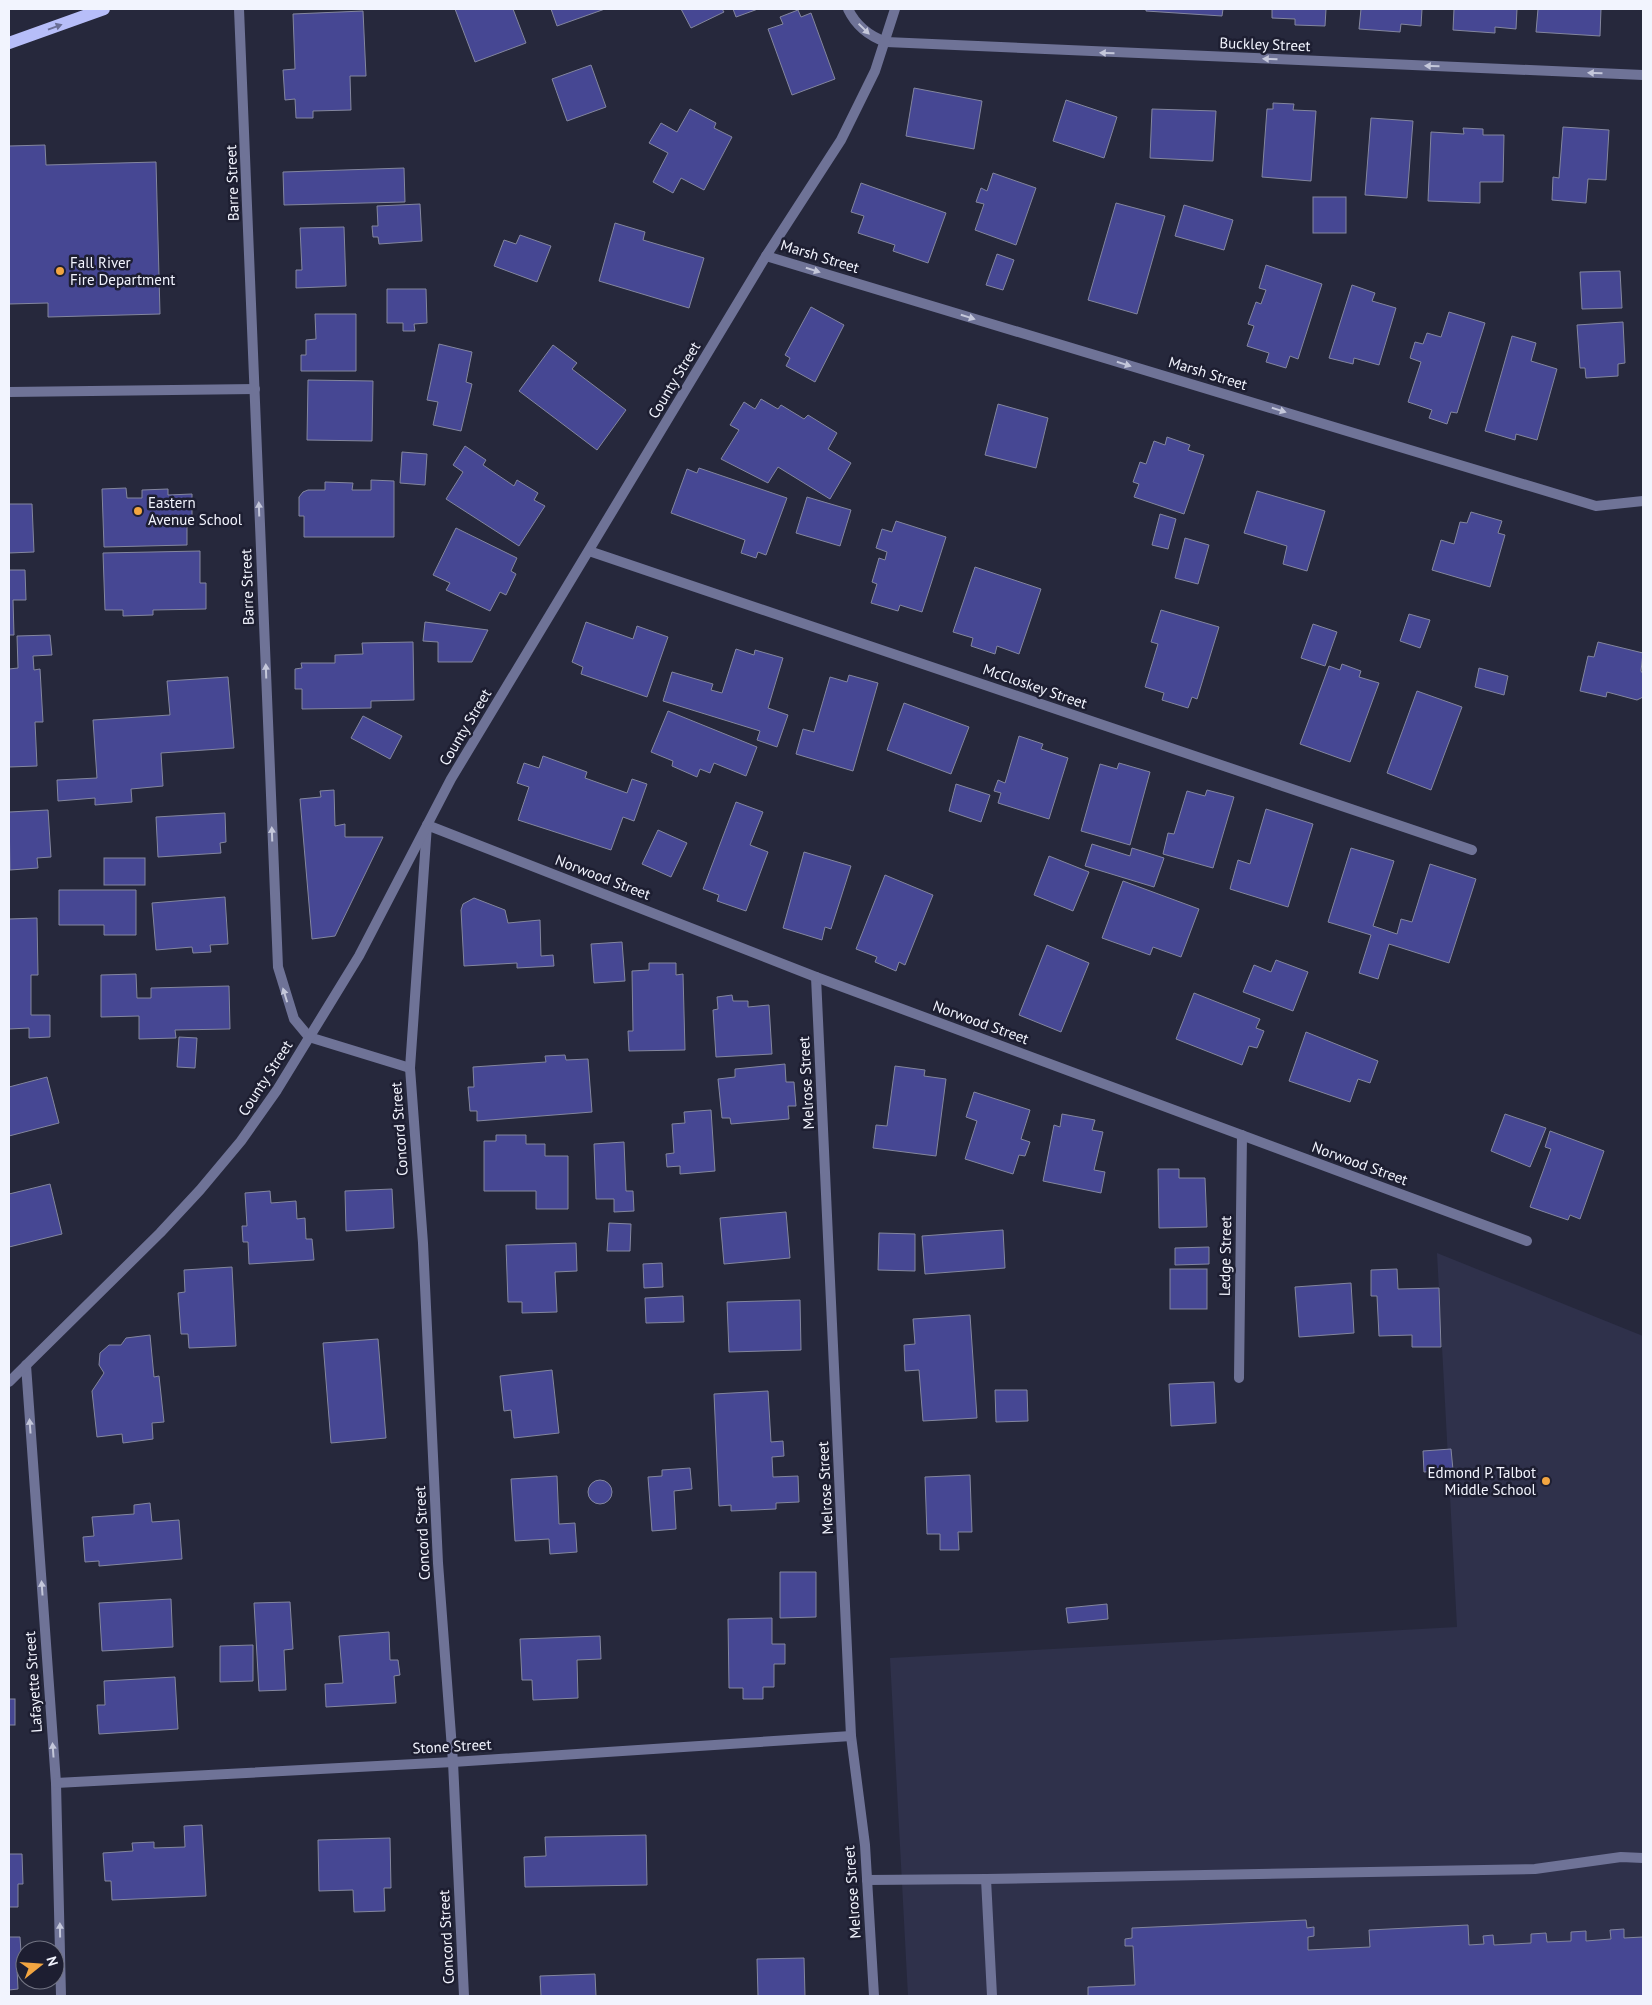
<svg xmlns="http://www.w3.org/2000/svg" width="1652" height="2005" font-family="'PT Sans',sans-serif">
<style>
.built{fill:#2f314b}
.building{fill:#464793;stroke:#83869e}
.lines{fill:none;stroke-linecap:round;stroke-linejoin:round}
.service{stroke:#6f7397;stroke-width:10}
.minor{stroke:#6f7397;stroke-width:10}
.tertiary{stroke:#6f7397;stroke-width:10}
.primary{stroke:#b7bef9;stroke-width:12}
.oneway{fill:#6a6e95}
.oneway2{fill:#c4c7da}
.poi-dot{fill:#f2a541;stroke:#1d1e31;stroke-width:2}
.labels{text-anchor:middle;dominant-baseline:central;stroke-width:5;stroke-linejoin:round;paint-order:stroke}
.street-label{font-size:15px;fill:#f2f4fe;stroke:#1d1e31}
.poi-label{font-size:15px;fill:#f2f4fe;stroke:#1d1e31;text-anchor:start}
</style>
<rect width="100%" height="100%" fill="#26283c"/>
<polygon class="built" points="1437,1253 1643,1336 1643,1996 908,1996 890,1658 1457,1627"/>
<g class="building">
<polygon points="455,9 513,9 526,43 475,62"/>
<polygon points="551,9 605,9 557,26"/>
<polygon points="681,9 722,9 724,12 691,28"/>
<polygon points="733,9 758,9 736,17"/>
<polygon points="1146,9 1223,9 1222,16 1146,11"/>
<polygon points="1272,9 1326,9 1325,26 1295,25 1295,19 1272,18"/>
<polygon points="1361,9 1422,9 1421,26 1401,24 1400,32 1359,29"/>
<polygon points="1454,9 1517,9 1516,29 1495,27 1495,33 1453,30"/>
<polygon points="1538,9 1601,9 1600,36 1536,32"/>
<polygon points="798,10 801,17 811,13 835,79 792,95 768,29 783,24 780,17"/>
<polygon points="363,11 366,76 350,76 351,110 313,111 313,118 296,118 295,99 285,100 283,70 295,69 293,14"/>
<polygon points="591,65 606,107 567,121 552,79"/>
<polygon points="914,88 982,101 974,149 906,136"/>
<polygon points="1066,100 1117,117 1104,158 1053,141"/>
<polygon points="1273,103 1294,104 1293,110 1316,111 1311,181 1262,177 1267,109 1273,109"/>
<polygon points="690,109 716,123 714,128 732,137 704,190 681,178 673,193 653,182 668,153 649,143 661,123 677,132"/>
<polygon points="1152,109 1216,111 1213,161 1150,158"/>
<polygon points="1371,118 1413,121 1407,198 1365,195"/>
<polygon points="1563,127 1609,130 1606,180 1588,179 1586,203 1552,200 1553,177 1559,178"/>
<polygon points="1463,128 1483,129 1483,135 1504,135 1503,182 1480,182 1480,203 1428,201 1431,132 1464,134"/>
<polygon points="45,145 46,165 156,162 160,314 48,317 48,303 9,304 9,146"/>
<polygon points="404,168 405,202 284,205 283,172"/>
<polygon points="993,173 1036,188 1016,245 975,230 984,204 976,202 981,188 987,191"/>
<polygon points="861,183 946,213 928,263 893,251 895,245 858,233 864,216 851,212"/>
<rect x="1313" y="197" width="33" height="36"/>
<polygon points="1116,203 1165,216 1137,314 1088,300"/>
<polygon points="420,204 422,241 379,244 378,237 373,237 372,226 378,226 377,206"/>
<polygon points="1184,205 1233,220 1224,250 1175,236"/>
<polygon points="615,223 645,232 643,240 704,258 689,308 599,281"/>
<polygon points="344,227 346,286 296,288 296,270 302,270 300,228"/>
<polygon points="520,235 551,246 537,282 494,266 504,240 516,244"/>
<polygon points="997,254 1014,260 1003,290 986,285"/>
<polygon points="1266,265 1322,284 1298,359 1290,356 1286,368 1266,362 1269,353 1247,346 1254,326 1248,324 1256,302 1261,304 1266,290 1259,288"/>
<polygon points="1620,271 1622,308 1582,309 1580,272"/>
<polygon points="1352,285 1375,293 1372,301 1396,308 1379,365 1354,358 1353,364 1329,358"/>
<polygon points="387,289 426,289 427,323 414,324 415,331 403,331 403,323 387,323"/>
<polygon points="811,307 844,325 815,382 786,366 790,358 785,355"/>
<polygon points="1449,312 1485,323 1457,413 1451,412 1447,424 1429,418 1432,410 1408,402 1421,362 1410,358 1415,342 1423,344 1427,333 1441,337"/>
<polygon points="315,314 356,314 356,371 301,371 301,355 306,355 306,340 316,339"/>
<polygon points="1623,322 1625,363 1618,364 1618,376 1586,378 1585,368 1580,368 1577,325"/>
<polygon points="1512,336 1536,343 1531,361 1557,369 1537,440 1516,434 1515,440 1485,431"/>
<polygon points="439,344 472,352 466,382 472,384 461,431 433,425 438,402 427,400"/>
<polygon points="553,345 577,363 572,369 626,410 597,450 519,391"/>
<polygon points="308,380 373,381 372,441 307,440"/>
<polygon points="761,399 778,409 781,405 804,419 808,415 837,433 828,449 851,463 830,499 778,467 768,483 721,459 739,430 730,425 744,402 755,409"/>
<polygon points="998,404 1048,418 1036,468 985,455"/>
<polygon points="1167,437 1190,445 1188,450 1204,455 1184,514 1134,497 1139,484 1133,482 1140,462 1146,464 1154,441 1165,445"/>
<polygon points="465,446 486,460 483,465 514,486 517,480 538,493 534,500 545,506 519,546 446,499 463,472 453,465"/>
<polygon points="402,452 427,454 425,485 400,483"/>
<polygon points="699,468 787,498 766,555 758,552 756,558 741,553 745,540 671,513 687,469 697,473"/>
<polygon points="371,480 394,481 394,537 304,537 304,516 299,516 299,497 303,492 308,490 325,490 325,482 353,483 352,490 371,490"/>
<polygon points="126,488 127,498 142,498 142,490 168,489 168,495 192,494 192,523 187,523 187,545 104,547 102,489"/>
<polygon points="1257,491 1325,511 1307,571 1283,564 1287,546 1244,533"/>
<polygon points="807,497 851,510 840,546 796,533"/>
<polygon points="9,504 32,504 34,552 9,553"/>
<polygon points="1471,512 1502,521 1498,533 1505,535 1490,587 1432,570 1441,540 1454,544 1460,522 1467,523"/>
<polygon points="1160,514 1176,519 1168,549 1152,545"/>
<polygon points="896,521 946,537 922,612 900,605 898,611 871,603 877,584 872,582 879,558 885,560 887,552 876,548 882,529 892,532"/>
<polygon points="456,528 517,558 511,571 516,574 506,595 500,592 490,611 446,590 450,583 433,575"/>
<polygon points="1185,538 1209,545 1198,584 1175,578"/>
<polygon points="200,551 200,583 206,583 206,609 153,610 153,615 123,616 123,610 105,610 103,553"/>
<polygon points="975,567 1041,589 1019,654 997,646 995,654 971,646 973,638 953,632"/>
<polygon points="9,570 25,570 26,600 13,600 14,635 9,635"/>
<polygon points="1161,610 1219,627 1197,699 1192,697 1188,708 1162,700 1164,693 1145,687 1158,644 1151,642"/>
<polygon points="1409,614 1430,620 1420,648 1400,641"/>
<polygon points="425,622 488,630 472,662 438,662 438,642 423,641"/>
<polygon points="586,622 633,639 637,626 668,637 647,697 581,674 583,667 572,662"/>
<polygon points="1313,624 1337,632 1325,666 1301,658"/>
<polygon points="50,635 52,655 33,656 34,670 40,669 43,722 35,722 37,766 9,767 9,669 18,668 17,636"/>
<polygon points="413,642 414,700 371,701 371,708 302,709 302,689 295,689 295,669 302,668 301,663 335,663 335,655 363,654 362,643"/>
<polygon points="1598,642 1643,653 1641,671 1643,674 1643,697 1637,700 1607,692 1606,697 1580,691 1588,656 1594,657"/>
<polygon points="736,649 754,655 755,650 783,658 768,708 788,715 777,747 757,740 760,731 663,701 672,672 713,684 711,690 722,693"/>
<polygon points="1342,664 1361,671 1359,677 1379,683 1350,762 1300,744 1329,666 1340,670"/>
<polygon points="1479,668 1508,676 1504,695 1475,687"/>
<polygon points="849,675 878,683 853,771 796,754 803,729 814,732 830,677 847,682"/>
<polygon points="228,677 234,748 161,753 163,786 131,789 132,802 95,805 95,798 58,801 57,780 97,778 93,720 170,715 167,681"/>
<polygon points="1417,691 1462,707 1431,790 1387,773"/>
<polygon points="904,703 969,727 951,774 887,750"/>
<polygon points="668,711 757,747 746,776 714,763 710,773 700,769 697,777 672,766 673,761 651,752"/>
<polygon points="363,716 402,736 390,759 351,738"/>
<polygon points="1019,736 1043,744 1041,749 1068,758 1049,819 998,803 1001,793 994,791 998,780 1005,783"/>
<polygon points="543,756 587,772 585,778 627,793 632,779 647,784 634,821 623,817 611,850 518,820 529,787 517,783 524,763 539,768"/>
<polygon points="1119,763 1150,772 1130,845 1081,831 1100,764 1117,769"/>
<polygon points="956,784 990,795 981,822 949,811"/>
<polygon points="334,790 335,826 345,824 345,837 383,837 335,936 312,939 300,799 321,797 320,791"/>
<polygon points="1207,790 1234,797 1213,868 1163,854 1168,833 1174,834 1187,791 1205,796"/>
<polygon points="736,802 763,812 750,845 768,852 746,911 717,901 719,895 703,889"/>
<polygon points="1266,809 1313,824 1288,907 1230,889 1238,860 1250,864"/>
<polygon points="48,810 51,857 37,858 38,868 10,870 9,812"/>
<polygon points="225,813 226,842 220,843 221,853 158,857 156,817"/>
<polygon points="658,830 687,843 671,877 642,864"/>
<polygon points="1092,844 1130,856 1132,848 1164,858 1154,887 1085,866"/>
<polygon points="1351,848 1394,861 1373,926 1397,934 1401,919 1412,922 1430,864 1476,879 1449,963 1389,944 1378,979 1359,973 1371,935 1328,922"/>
<polygon points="804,852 851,866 831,929 825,927 822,940 783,928"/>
<polygon points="1049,856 1089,872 1073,911 1034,895"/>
<rect x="104" y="858" width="41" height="27"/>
<polygon points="885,875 933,895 905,965 899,962 896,971 875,962 877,957 856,949"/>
<polygon points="1123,881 1199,909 1181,957 1153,947 1150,955 1102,938"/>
<polygon points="59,890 136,890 136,935 104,935 104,925 59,925"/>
<polygon points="225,897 228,944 210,945 211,952 193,953 192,947 156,950 152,903"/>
<polygon points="474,898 505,910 508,923 540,920 541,956 553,955 554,966 517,968 517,963 464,966 461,910 463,904"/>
<polygon points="37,918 38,975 31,975 31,1015 50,1015 50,1037 29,1038 29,1028 9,1029 9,919"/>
<polygon points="622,942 625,981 594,983 591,944"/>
<polygon points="1047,945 1089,963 1061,1032 1019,1015"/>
<polygon points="1276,960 1308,972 1293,1011 1243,992 1254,965 1271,972"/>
<polygon points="649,963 676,963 676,975 683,974 685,1050 629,1051 628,1031 633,1031 632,971 649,970"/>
<polygon points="136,974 137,998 151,998 151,988 229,986 230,1029 175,1030 176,1038 139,1039 139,1016 101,1017 101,975"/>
<polygon points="1194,993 1260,1019 1256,1028 1264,1031 1257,1048 1249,1046 1242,1065 1176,1039"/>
<polygon points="732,995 733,1001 748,1001 748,1007 769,1005 772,1054 716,1057 713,1010 718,1009 717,997"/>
<polygon points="1306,1032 1378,1061 1370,1083 1358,1079 1350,1102 1289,1081"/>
<polygon points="179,1037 197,1038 195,1068 177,1067"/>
<polygon points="565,1055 566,1060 588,1059 592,1112 477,1121 477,1111 470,1111 468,1087 474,1087 473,1067 546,1062 545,1056"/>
<polygon points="785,1064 786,1082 794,1082 796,1106 788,1106 789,1119 731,1124 730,1118 722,1118 718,1079 735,1077 735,1069"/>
<polygon points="895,1066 925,1070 924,1076 946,1079 936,1156 873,1148 876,1125 887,1126"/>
<polygon points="47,1077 59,1123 9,1136 9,1087"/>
<polygon points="974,1092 1030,1110 1021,1139 1030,1142 1025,1156 1019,1155 1013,1174 965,1159 977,1121 966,1117"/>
<polygon points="711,1110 715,1171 680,1174 680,1166 667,1167 666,1154 674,1153 672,1124 685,1123 684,1112"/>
<polygon points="1062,1114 1095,1120 1092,1130 1103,1132 1094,1170 1105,1172 1101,1193 1043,1181 1054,1125 1060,1127"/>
<polygon points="1505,1114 1546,1128 1530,1167 1491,1151"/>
<polygon points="1550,1131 1604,1151 1580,1219 1570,1215 1568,1220 1530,1207 1551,1149 1545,1147"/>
<polygon points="496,1135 526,1135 526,1144 545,1144 545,1156 568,1156 568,1209 536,1209 536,1191 484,1191 484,1141 496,1141"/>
<polygon points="624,1142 626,1191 633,1191 634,1211 614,1212 614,1199 596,1199 594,1144"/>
<polygon points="1158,1169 1179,1169 1179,1178 1205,1178 1207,1227 1159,1228"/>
<polygon points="50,1184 62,1234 9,1247 9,1194"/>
<polygon points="392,1189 394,1228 346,1231 345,1191"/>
<polygon points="270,1191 271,1203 296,1201 297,1219 305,1218 306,1239 312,1239 314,1260 249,1264 248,1242 243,1242 242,1226 247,1226 245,1193"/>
<polygon points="786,1212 790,1258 724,1264 720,1218"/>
<polygon points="609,1223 631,1224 630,1251 607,1251"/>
<polygon points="1003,1230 1005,1268 925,1274 922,1236"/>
<polygon points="879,1233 915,1234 915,1271 878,1270"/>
<polygon points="576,1243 577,1271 555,1272 557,1312 522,1313 522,1302 508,1302 506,1245"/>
<polygon points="1209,1247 1209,1264 1175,1265 1175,1248"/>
<polygon points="662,1263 663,1287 644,1288 643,1264"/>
<polygon points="232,1267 236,1346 189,1348 188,1334 181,1334 178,1293 185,1292 184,1270"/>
<rect x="1170" y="1269" width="37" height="40"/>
<polygon points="1397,1269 1398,1289 1439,1288 1441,1347 1412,1347 1412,1335 1379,1336 1377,1296 1371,1296 1371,1270"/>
<polygon points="1351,1283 1354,1333 1299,1337 1295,1287"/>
<polygon points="683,1296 684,1322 646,1323 645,1298"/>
<polygon points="800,1300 801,1350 729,1352 727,1302"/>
<polygon points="970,1315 977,1418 923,1421 919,1370 905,1371 904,1345 915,1344 913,1319"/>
<polygon points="150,1335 154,1377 159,1376 164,1422 152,1423 153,1439 123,1443 122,1434 97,1437 92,1391 104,1373 99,1365 100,1353 109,1345 121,1345 126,1338"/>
<polygon points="378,1339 386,1438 331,1443 323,1343"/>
<polygon points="552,1370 559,1433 514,1438 511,1410 504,1411 500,1376"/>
<polygon points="1214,1382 1216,1423 1171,1426 1169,1384"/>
<polygon points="995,1390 1027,1390 1028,1421 996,1422"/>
<polygon points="768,1391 771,1442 783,1441 784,1456 772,1457 773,1477 798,1476 799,1502 776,1503 776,1509 731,1511 731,1505 719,1506 714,1394"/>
<polygon points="1451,1449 1453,1470 1424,1472 1423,1451"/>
<polygon points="690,1468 692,1489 674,1491 676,1529 652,1531 648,1477 662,1476 662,1470"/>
<polygon points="970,1475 972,1532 958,1532 959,1550 940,1550 940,1534 927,1534 925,1477"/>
<polygon points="557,1476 559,1524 575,1523 577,1552 550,1554 549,1539 515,1541 511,1479"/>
<circle cx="600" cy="1492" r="12"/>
<polygon points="150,1503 152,1522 179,1520 182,1559 99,1566 99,1561 85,1562 83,1537 94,1536 92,1517 134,1514 134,1505"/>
<polygon points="780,1572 816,1572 816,1617 780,1618"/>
<polygon points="171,1599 173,1647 102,1651 99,1603"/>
<polygon points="290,1602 293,1649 284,1650 286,1690 259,1691 254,1603"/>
<polygon points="1107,1604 1108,1619 1068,1623 1066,1608"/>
<polygon points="772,1618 772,1644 785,1644 785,1664 774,1664 774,1687 763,1687 763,1699 743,1699 743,1688 729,1688 728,1619"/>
<polygon points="389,1632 390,1660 398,1660 400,1675 394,1676 396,1703 326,1707 325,1684 343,1683 339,1636"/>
<polygon points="600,1636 601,1659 577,1660 578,1698 533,1700 532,1680 522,1680 520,1639"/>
<polygon points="253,1645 253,1681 220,1682 220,1646"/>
<polygon points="175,1677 178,1729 99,1734 97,1705 105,1705 104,1681"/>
<rect x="9" y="1699" width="6" height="26"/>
<polygon points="202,1825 206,1896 112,1900 111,1881 105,1881 103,1853 133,1851 132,1843 154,1842 154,1848 185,1847 184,1826"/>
<polygon points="646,1835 647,1885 525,1887 524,1857 546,1856 545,1837"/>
<polygon points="390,1838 391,1888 384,1888 385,1911 354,1912 353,1890 319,1891 318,1840"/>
<polygon points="9,1854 22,1854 23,1884 18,1884 18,1907 9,1907"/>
<polygon points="1306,1920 1307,1928 1314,1927 1314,1936 1308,1937 1308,1950 1370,1947 1369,1930 1468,1925 1469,1945 1484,1944 1483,1936 1493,1935 1494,1945 1531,1943 1531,1934 1546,1933 1547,1942 1571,1941 1571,1932 1586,1931 1586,1941 1611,1939 1610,1930 1624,1929 1624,1938 1643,1937 1643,1996 1088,1996 1088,1987 1135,1985 1133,1946 1125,1946 1125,1939 1132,1938 1132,1928"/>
<polygon points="9,1937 20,1937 22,1967 17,1968 18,1989 9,1990"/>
<polygon points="804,1958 805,1996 758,1996 757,1959"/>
<polygon points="595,1974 596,1996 541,1996 540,1976"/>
</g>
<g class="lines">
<g class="service">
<polyline points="9,392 255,389"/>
<polyline points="986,1879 1535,1869 1621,1857 1643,1858"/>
<polyline points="867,1880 986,1879 992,1996"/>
</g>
<g class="minor">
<polyline points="239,9 278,967 294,1019 309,1037 410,1068"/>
<polyline points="886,42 1643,75"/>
<polyline points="766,256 1596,506 1643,501"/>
<polyline points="589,551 1472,850"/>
<polyline points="816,977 851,1736 865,1845 874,1996"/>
<polyline points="26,1365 56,1783 61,1996"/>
<polyline points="1239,1378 1242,1135"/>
<polyline points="56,1783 453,1762 851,1736"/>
<polyline points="464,1996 453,1762 438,1563 423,1243 410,1068 427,825 816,977 1527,1241"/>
</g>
<g class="tertiary">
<path d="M848,9c8,17 21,27 38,33"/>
<polyline points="9,1382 160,1233 200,1190 241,1141 277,1090 359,956 451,779 766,256 841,140 875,71 895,9"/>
</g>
<polyline class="primary" points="9,43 104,9"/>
</g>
<defs><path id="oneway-solid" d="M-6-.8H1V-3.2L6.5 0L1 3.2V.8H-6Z" transform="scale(1.25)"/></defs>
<use class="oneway" href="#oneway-solid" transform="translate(55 27) rotate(-20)"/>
<g class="oneway2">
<use href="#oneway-solid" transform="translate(864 29) rotate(44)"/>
<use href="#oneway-solid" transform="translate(1107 53) rotate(-178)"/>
<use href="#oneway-solid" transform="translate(1270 59) rotate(-178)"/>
<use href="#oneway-solid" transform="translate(1432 66) rotate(-178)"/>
<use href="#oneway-solid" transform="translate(1595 73) rotate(-178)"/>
<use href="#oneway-solid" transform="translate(813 270) rotate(17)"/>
<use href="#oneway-solid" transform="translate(968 317) rotate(17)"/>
<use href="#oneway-solid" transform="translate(1124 364) rotate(17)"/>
<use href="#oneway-solid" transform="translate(1279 410) rotate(17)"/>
<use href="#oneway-solid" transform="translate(259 509) rotate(-92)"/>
<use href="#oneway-solid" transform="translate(266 671) rotate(-92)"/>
<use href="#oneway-solid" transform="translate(272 834) rotate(-92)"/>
<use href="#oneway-solid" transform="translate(285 995) rotate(-107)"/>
<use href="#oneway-solid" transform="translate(30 1426) rotate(-94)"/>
<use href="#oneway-solid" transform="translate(42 1588) rotate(-94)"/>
<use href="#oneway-solid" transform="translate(53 1750) rotate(-94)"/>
<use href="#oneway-solid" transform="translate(60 1930) rotate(-91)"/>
</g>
<g class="poi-dot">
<circle cx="60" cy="271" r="5"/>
<circle cx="138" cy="511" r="5"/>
<circle cx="1546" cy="1481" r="5"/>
</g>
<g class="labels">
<g class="street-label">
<text transform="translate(1265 44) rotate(2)">Buckley Street</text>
<text transform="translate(232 183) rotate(-92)">Barre Street</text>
<text transform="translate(820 256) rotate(17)">Marsh Street</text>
<text transform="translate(1208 373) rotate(17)">Marsh Street</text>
<text transform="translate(674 380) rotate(-59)">County Street</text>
<text transform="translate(247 587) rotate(-92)">Barre Street</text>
<text transform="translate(1035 686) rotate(19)">McCloskey Street</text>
<text transform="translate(465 727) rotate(-59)">County Street</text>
<text transform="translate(603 877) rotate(21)">Norwood Street</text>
<text transform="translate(981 1022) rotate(20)">Norwood Street</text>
<text transform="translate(265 1078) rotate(-57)">County Street</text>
<text transform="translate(806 1083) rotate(-93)">Melrose Street</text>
<text transform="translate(399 1129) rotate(-94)">Concord Street</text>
<text transform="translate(1360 1163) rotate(20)">Norwood Street</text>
<text transform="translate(1225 1256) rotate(-89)">Ledge Street</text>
<text transform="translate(825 1488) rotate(-93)">Melrose Street</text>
<text transform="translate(422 1533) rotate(-93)">Concord Street</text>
<text transform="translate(33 1682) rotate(-94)">Lafayette Street</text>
<text transform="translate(452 1746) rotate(-3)">Stone Street</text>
<text transform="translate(852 1892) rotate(-94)">Melrose Street</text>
<text transform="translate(446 1937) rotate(-93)">Concord Street</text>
</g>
<g class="poi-label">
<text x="70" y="262">Fall River<tspan x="70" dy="17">Fire Department</tspan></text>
<text x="148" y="502">Eastern<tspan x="148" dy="17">Avenue School</tspan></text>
<text x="1536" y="1472" text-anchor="end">Edmond P. Talbot<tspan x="1536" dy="17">Middle School</tspan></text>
</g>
</g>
<rect width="1652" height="2005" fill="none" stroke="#f2f4fe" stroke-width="20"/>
<g transform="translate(40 1965) rotate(73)"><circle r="24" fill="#1d1e31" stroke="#727483"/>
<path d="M0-4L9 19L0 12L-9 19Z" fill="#f2a541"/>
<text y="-8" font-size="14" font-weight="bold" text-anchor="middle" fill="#f2f4fe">N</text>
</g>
</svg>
